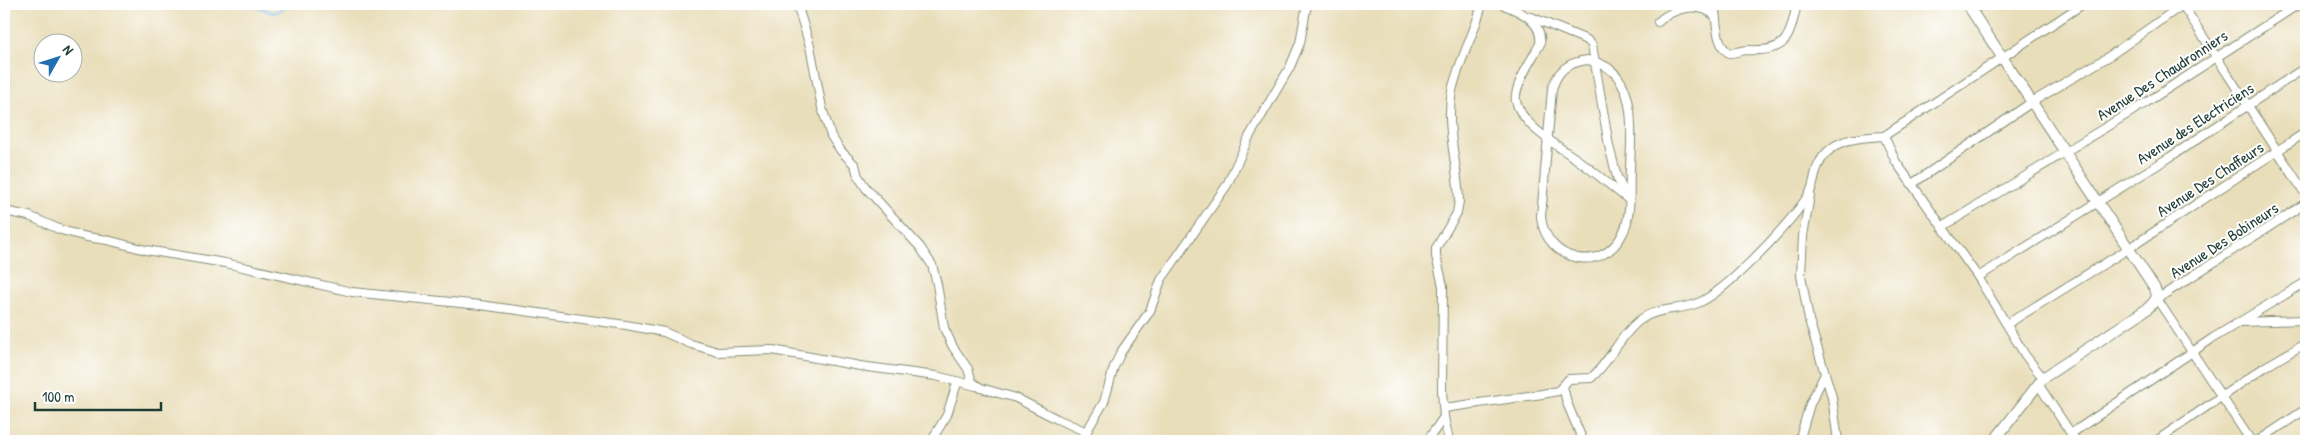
<svg xmlns="http://www.w3.org/2000/svg" width="2310" height="445" font-family="'Patrick Hand',sans-serif">
<style>
.lines{fill:none;stroke-linecap:round;stroke-linejoin:round}
.stream{stroke:#76bfef;stroke-width:2.5}
.minor-casing{stroke:#848e77;stroke-width:10}
.tertiary-casing{stroke:#848e77;stroke-width:12}
.minor{stroke:#fff;stroke-width:8}
.tertiary{stroke:#fff;stroke-width:10}
.labels{text-anchor:middle;dominant-baseline:central;stroke-width:4;stroke-linejoin:round;paint-order:stroke}
.street-label{font-size:16px;fill:#1f3d34;stroke:#fff}
</style>
<rect width="100%" height="100%" fill="#fff"/>
<filter id="ink" filterUnits="userSpaceOnUse"><feTurbulence type="fractalNoise" baseFrequency=".02" numOctaves="2"/><feDisplacementMap in="SourceGraphic" scale="10" xChannelSelector="R" yChannelSelector="G"/><feConvolveMatrix kernelMatrix="1 2 1 2 8 2 1 2 1" color-interpolation-filters="sRGB"/></filter>
<filter id="wash" filterUnits="userSpaceOnUse"><feTurbulence type="fractalNoise" baseFrequency=".0096" numOctaves="4" result="noise"/><feDisplacementMap in="SourceGraphic" scale="20" xChannelSelector="R" yChannelSelector="G"/><feGaussianBlur stdDeviation="1.12" result="paint"/><feColorMatrix in="noise" values="0 0 0 0 0 0 0 0 0 0 0 0 0 0 0 0 0 1.4 0 .05"/><feComposite in="paint" operator="in"/></filter>
<g filter="url(#wash)">
<rect width="100%" height="100%" fill="#e9deba"/>
<g class="lines">
<polyline class="stream" points="250,4 274,13 292,4"/>
</g>
</g>
<g filter="url(#ink)">
<g class="lines">
<defs>
<g id="minor">
<polyline points="797,4 810,46 822,108 831,136 841,151 855,165 858,176 866,188 920,247 932,265 937,284 944,328 953,347 968,369 972,382 981,388 1016,398 1057,419 1087,432"/>
<path d="M1501,4c19,7 42,17 39,40 -7,13 -27,43 -24,57 6,27 50,49 70,65 15,11 28,23 43,34"/>
<path d="M1714,4c3,14 1,41 15,49 7,0 13,-3 20,-3 39,2 40,-12 48,-46"/>
<polyline points="2182,4 2306,195"/>
<polyline points="1972,11 1982,4"/>
<polyline points="1531,17 1587,40 1592,45 1609,146 1617,177 1626,196"/>
<path d="M1658,22c15,-14 41,-21 57,-6"/>
<path d="M1587,60c53,8 44,71 43,109 -1,20 2,46 -7,64 -20,42 -77,29 -82,-16l11,-128c6,-19 15,-26 35,-29z"/>
<polyline points="1884,136 1896,162 1978,277 2025,355 2043,378"/>
<polyline points="1912,184 2032,102 2108,57 2184,4"/>
<polyline points="1810,195 1803,236 1801,275 1809,320 1832,397 1838,441"/>
<polyline points="4,211 29,216 61,230 87,237 107,240 146,250 225,263 352,292 480,305 626,325 664,332 691,344 718,352 772,350 860,366 936,376 976,386"/>
<polyline points="1942,227 2147,102 2299,4"/>
<polyline points="1978,277 2170,157 2306,67"/>
<polyline points="2241,322 2306,320"/>
<polyline points="2007,324 2128,249 2306,132"/>
<polyline points="2038,384 2076,441"/>
<polyline points="1563,386 1567,403 1583,441"/>
<path d="M1444,408l98,-14 16,-3 11,-12 22,-1c19,-16 29,-43 49,-58 17,-13 39,-9 58,-17 22,-9 56,-44 73,-62 12,-13 29,-32 38,-47 5,-8 5,-18 8,-26 12,-30 39,-30 67,-32l199,-132"/>
<polyline points="2072,433 2213,338 2306,282"/>
<polyline points="931,441 947,415 957,383"/>
<polyline points="1081,441 1104,402 1114,367 1121,352 1150,311 1161,280 1227,185 1249,137 1290,67 1300,43 1307,4"/>
<polyline points="1427,441 1444,417"/>
<path d="M1449,441l-5,-24 -2,-26 1,-105 -7,-30v-8l21,-35 2,-12c-1,-35 -14,-75 -7,-110 7,-31 23,-58 30,-87"/>
<polyline points="1799,441 1810,404 1825,374"/>
<polyline points="2156,441 2265,367 2306,343"/>
<polyline points="2251,441 2157,299 2306,203"/>
<polyline points="2258,441 2306,409"/>
</g>
<path id="tertiary" d="M1967,4l187,283c6,11 1,14 -7,22l-104,69 -49,63"/>
</defs>
<use href="#minor" class="minor-casing"/>
<use href="#tertiary" class="tertiary-casing"/>
<use href="#minor" class="minor"/>
<use href="#tertiary" class="tertiary"/>
</g>
</g>
<g class="labels">
<g class="street-label">
<text transform="translate(2162 75) rotate(-33)">Avenue Des Chaudronniers</text>
<text transform="translate(2195 123) rotate(-33)">Avenue des Electriciens</text>
<text transform="translate(2210 179) rotate(-33)">Avenue Des Chaffeurs</text>
<text transform="translate(2224 240) rotate(-33)">Avenue Des Bobineurs</text>
</g>
</g>
<rect width="2310" height="445" fill="none" stroke="#fff" stroke-width="20"/>
<g transform="translate(58 58) rotate(51)"><circle r="24" fill="#ffffff" stroke="#a5b1ae"/>
<path d="M0-4L9 19L0 12L-9 19Z" fill="#1f6fb2"/>
<text y="-8" font-size="14" font-weight="bold" text-anchor="middle" fill="#1f3d34">N</text>
</g>
<path d="M35 402v8h126v-8" fill="none" stroke="#1f3d34" stroke-width="2.5"/>
<text x="42" y="402" font-size="15" fill="#1f3d34" stroke="#ffffff" stroke-width="4" paint-order="stroke">100 m</text>
</svg>
